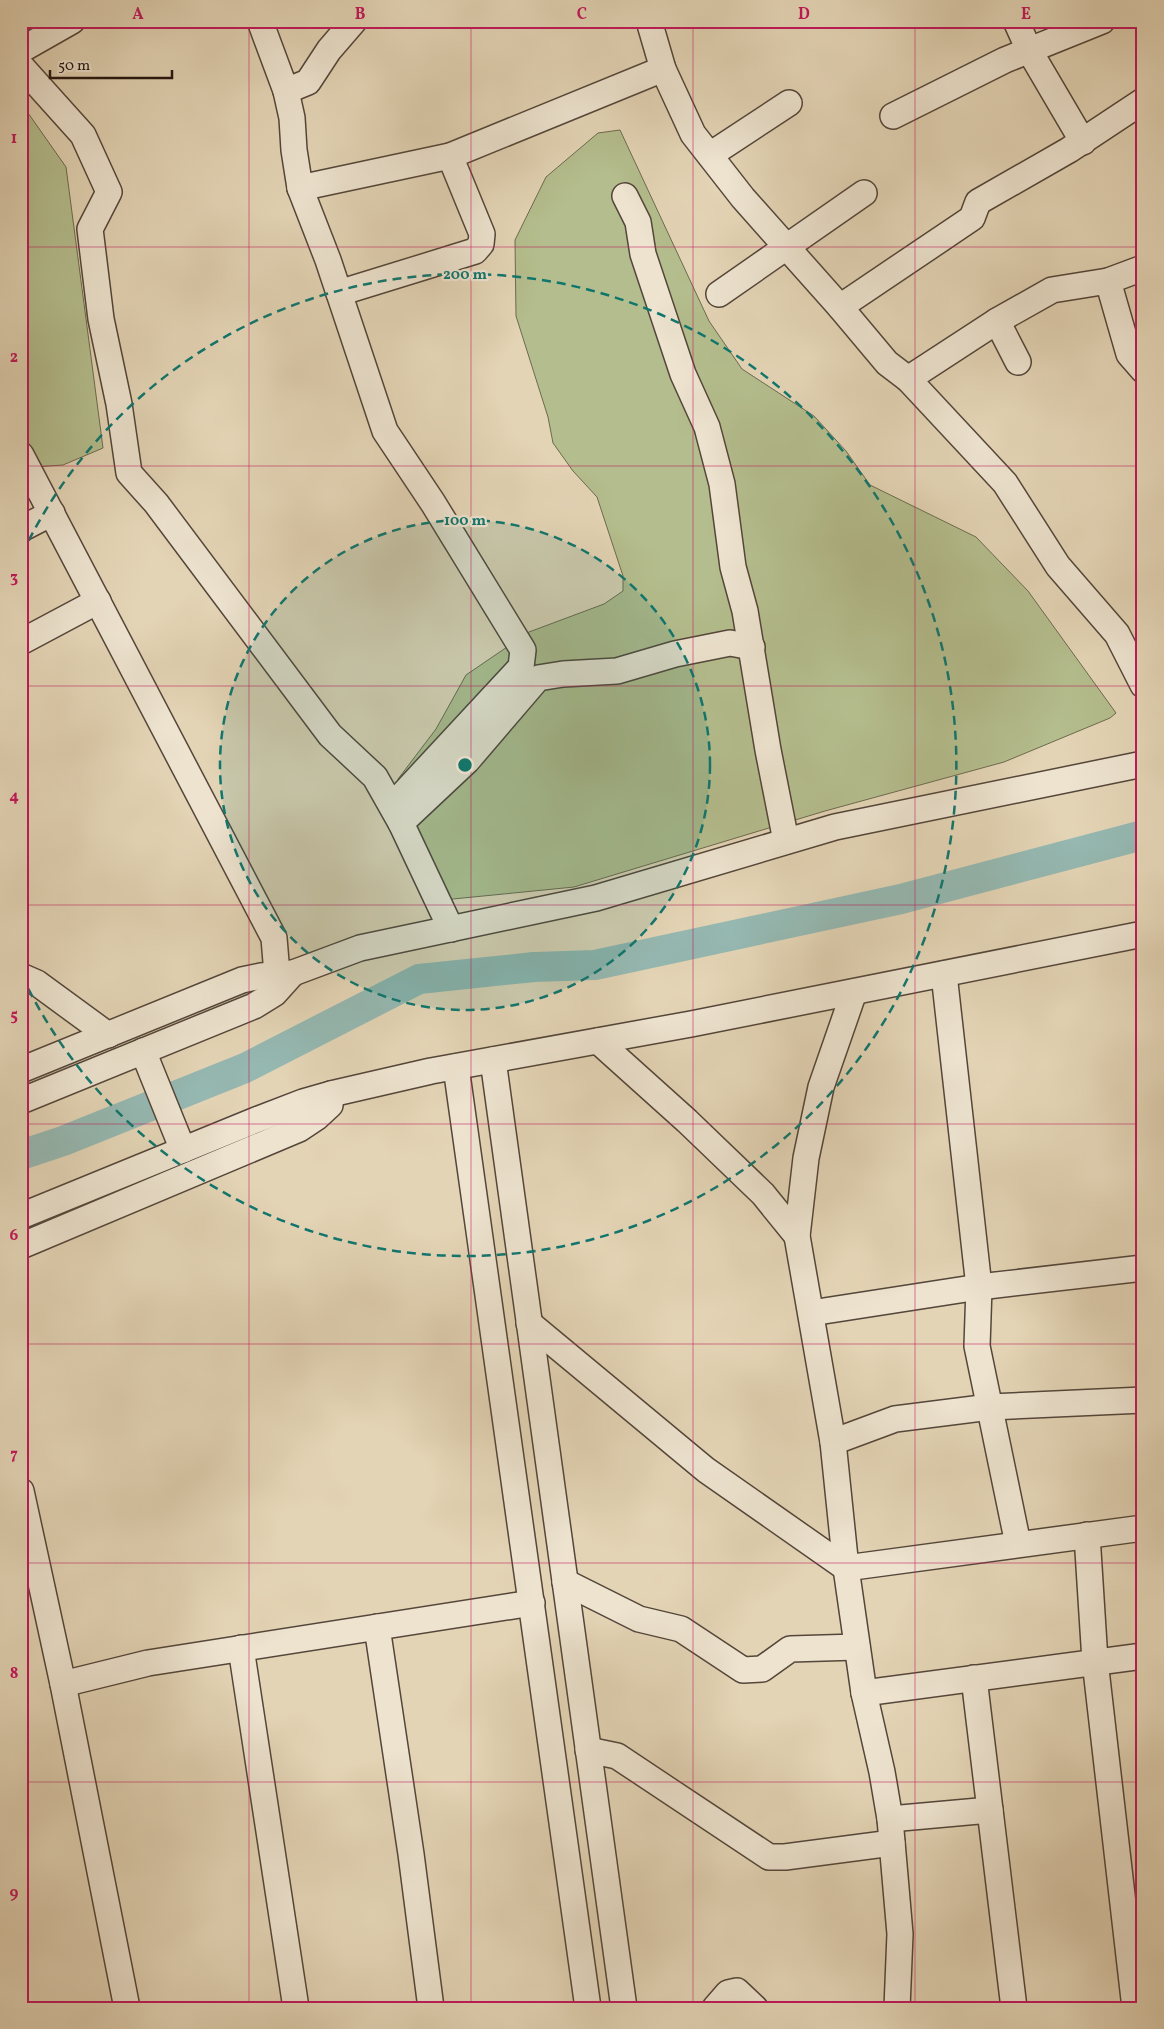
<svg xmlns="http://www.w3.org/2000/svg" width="1164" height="2029" font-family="Vollkorn,serif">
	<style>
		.green { fill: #b4bd8d; stroke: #6c6a4f }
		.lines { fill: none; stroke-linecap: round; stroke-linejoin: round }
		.river { stroke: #95b8b1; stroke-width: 30 }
		.minor-casing { stroke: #54463a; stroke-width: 28 }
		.minor { stroke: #ede3cf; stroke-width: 25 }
		.grid { fill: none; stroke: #c2185b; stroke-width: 1; stroke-opacity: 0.55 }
		.ring { fill: none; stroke: #0f766e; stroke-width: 2.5; stroke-dasharray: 9 6 }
		.centre { fill: #0f766e; stroke: #ede3cf; stroke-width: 2.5 }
		.ring-label { font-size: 15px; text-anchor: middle; font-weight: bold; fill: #0f766e; stroke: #ede3cf; stroke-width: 4.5; stroke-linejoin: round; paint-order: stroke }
		.neatline { fill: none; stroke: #c2185b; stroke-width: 2 }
		.grid-label { font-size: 16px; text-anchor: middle; font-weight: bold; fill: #c2185b }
	</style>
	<rect width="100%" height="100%" fill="#e3d4b5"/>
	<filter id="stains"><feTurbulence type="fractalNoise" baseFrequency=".004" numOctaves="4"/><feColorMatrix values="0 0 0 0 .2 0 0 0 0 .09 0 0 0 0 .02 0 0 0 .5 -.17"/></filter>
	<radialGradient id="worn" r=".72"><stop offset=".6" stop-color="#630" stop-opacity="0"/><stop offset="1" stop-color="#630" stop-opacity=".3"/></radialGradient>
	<g class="green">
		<polygon points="21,103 66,167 103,448 63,465 21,468"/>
		<polygon points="620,130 709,321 742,369 814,416 846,451 870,485 976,537 1028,591 1116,713 1110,718 1004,762 825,811 574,887 443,900 413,826 398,779 436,729 466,675 529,632 604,604 623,591 623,576 597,497 573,471 553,443 548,417 516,316 515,240 546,177 598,133"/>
	</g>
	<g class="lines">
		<polyline class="river" points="21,1155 63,1141 245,1068 419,979 534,967 595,965 901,899 1143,835"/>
		<defs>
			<g id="minor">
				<polyline points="260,21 286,91 292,118 294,150 300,188 328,260 385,431 433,503 523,650 521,667 392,806"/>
				<polyline points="649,21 663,69 693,134 743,198 840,307 887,363 908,379 1005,483 1058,566 1117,634 1143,685"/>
				<polyline points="1016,21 1029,50 1083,142"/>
				<polyline points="21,50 72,21"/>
				<polyline points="21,66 83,135 109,192 90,229 101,319 119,404 129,473 156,503 330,735 375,777 401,823 451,929"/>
				<polyline points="286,91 308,82 329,50 354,21"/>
				<polyline points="893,116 1005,60 1102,21"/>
				<polyline points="710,155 789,103"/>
				<polyline points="300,188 450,156 663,69"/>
				<polyline points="625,196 638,222 643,254 683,374 707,427 722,484 733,567 745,611 768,750 786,841"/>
				<polyline points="1108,281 1129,354 1143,370"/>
				<polyline points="339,293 475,251 481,244 482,234 450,156"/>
				<polyline points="719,294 864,193"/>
				<polyline points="840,307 972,218 978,202 1069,150 1143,101"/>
				<polyline points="1018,362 997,321 1052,290 1108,281 1143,268"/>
				<polyline points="908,379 997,321"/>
				<polyline points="21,455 274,938 277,974"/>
				<polyline points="21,529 52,513"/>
				<polyline points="21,642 98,601"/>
				<polyline points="401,823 467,761 538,678 563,674 617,671 675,654 730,643 752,647"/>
				<polyline points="944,974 979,1287 977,1346 1018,1544"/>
				<polyline points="21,976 37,983 108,1035"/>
				<polyline points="854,992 821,1087 806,1158 797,1236 833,1442 846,1568 864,1693 882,1772 890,1819 900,1934 897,2008"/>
				<polyline points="598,1041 687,1121 763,1194 797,1236"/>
				<polyline points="143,1051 183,1150"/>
				<polyline points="493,1060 624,2008"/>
				<polyline points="456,1067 588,2008"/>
				<polyline points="21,1070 242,980 261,976 293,973 360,948 596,898 835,827 1143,764"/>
				<polyline points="21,1101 254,1006 275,993 293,973"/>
				<polyline points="21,1216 256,1120 303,1102 331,1094 431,1071 691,1024 1143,934"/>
				<polyline points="21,1246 299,1129 317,1117 330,1105 331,1094"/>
				<polyline points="811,1313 979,1287 1143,1268"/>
				<polyline points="529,1323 706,1470 846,1568 1143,1528"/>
				<polyline points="833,1442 895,1419 990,1407 1143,1400"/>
				<polyline points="21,1491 63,1684 127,2008"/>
				<polyline points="1087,1535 1095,1661 1135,2008"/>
				<polyline points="565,1582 639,1619 681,1629 743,1670 762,1669 790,1649 857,1647"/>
				<polyline points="377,1627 411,1854 431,2008"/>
				<polyline points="241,1648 296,2008"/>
				<polyline points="974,1678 1014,2008"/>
				<polyline points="63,1684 148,1663 532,1603"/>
				<polyline points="864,1693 1143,1656"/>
				<polyline points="588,1750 617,1756 769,1857 785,1857 892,1843"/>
				<polyline points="890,1819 990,1810"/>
				<polyline points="715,2008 728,1993 737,1991 755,2008"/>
			</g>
		</defs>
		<use href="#minor" class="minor-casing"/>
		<use href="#minor" class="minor"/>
	</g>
	<path class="grid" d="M249 21V2008M471 21V2008M693 21V2008M915 21V2008M21 247H1143M21 466H1143M21 686H1143M21 905H1143M21 1124H1143M21 1344H1143M21 1563H1143M21 1782H1143"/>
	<circle cx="465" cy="765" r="245" fill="#0f766e" fill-opacity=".12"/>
	<g class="ring">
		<circle cx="465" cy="765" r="245"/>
		<path d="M22 554A491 491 0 1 1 22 976"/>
	</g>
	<circle cx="465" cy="765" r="8" class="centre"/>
	<g class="ring-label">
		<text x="465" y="279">200 m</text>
		<text x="465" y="525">100 m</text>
	</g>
	<rect width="1164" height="2029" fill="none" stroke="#e3d4b5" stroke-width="55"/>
	<path d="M50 70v8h122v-8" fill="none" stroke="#241711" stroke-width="2.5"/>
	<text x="58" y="70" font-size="15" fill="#241711" stroke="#ede3cf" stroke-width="4" paint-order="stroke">50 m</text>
	<rect x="28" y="28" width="1108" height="1974" class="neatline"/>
	<g class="grid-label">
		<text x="138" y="19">A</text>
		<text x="360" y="19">B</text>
		<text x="582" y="19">C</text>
		<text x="804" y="19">D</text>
		<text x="1026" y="19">E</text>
		<text x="14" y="143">1</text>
		<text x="14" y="362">2</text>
		<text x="14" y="582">3</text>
		<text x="14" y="801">4</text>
		<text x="14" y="1020">5</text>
		<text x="14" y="1240">6</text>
		<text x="14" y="1459">7</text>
		<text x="14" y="1678">8</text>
		<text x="14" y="1898">9</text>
	</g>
	<rect width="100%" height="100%" filter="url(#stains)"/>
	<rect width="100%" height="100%" fill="url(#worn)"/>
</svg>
